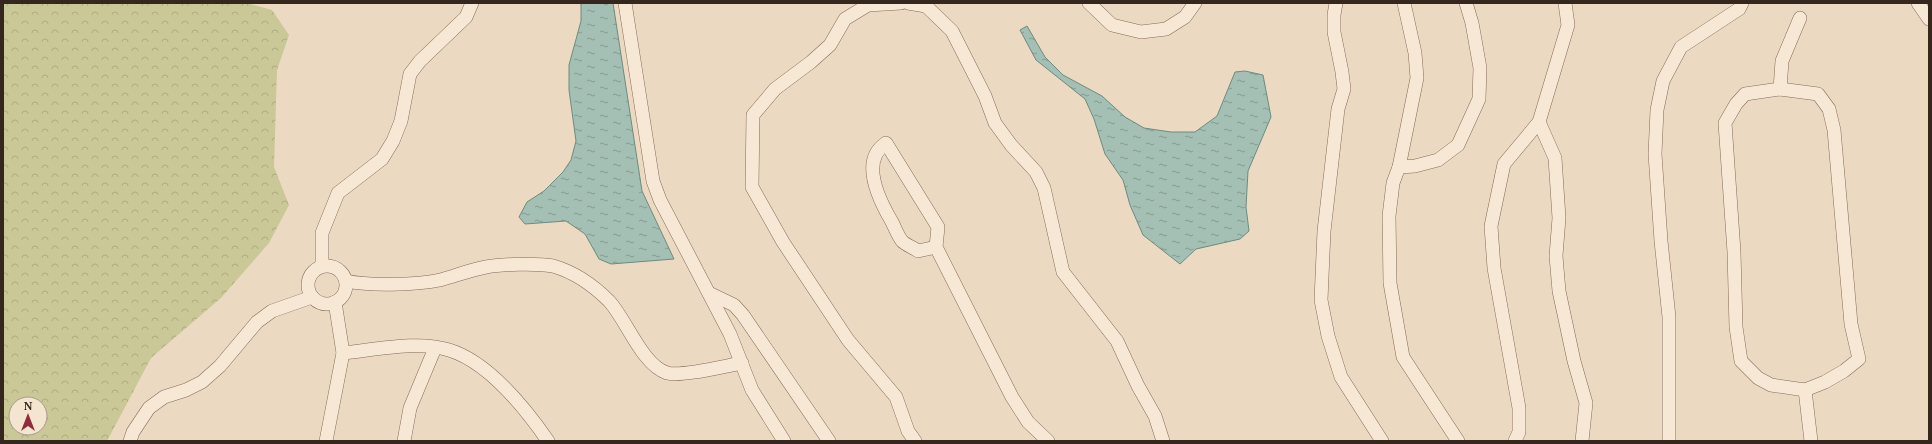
<svg xmlns="http://www.w3.org/2000/svg" width="1932" height="444" font-family="'Noto Serif',serif">
	<style>
		.forest { fill: url(#forest-crowns); fill-rule: evenodd }
		.water { fill: url(#water-ripples); stroke: #6c8c7f }
		.lines { fill: none; stroke-linecap: round; stroke-linejoin: round }
		.minor-casing { stroke: #856a5a; stroke-width: 14 }
		.minor { stroke: #f7e8d5; stroke-width: 13 }
	</style>
	<defs>
		<pattern id="forest-crowns" width="20" height="18" patternUnits="userSpaceOnUse"><rect width="20" height="18" fill="#cac897"/><path d="M2 6a3 3 0 1 1 6 0M12 15a3 3 0 1 1 6 0" fill="none" stroke="#aeac82"/></pattern>
		<pattern id="water-ripples" width="26" height="14" patternUnits="userSpaceOnUse"><rect width="26" height="14" fill="#a4bfb3"/><path d="M2 4q2-2 4 0t4 0M15 11q2-2 4 0t4 0" fill="none" stroke="#869b91"/></pattern>
	</defs>
	<rect width="100%" height="100%" fill="#ecd9c2"/>
	<path class="forest" d="M3 3H247L272 10 289 35 277 70 274 167 289 205 269 243 221 298 151 358 107 441H3ZM16 404H40V428H16Z"/>
	<g class="water">
		<polygon points="581,3 613,3 642,191 674,259 611,264 599,259 585,234 566,221 525,224 519,217 527,202 544,191 563,172 571,160 576,141 569,90 569,65 581,21"/>
		<polygon points="1027,26 1045,57 1063,75 1102,96 1125,117 1144,128 1171,132 1195,132 1217,116 1235,72 1245,71 1263,75 1271,117 1248,171 1246,207 1249,231 1240,239 1196,249 1180,264 1143,235 1130,205 1123,180 1105,154 1094,119 1085,99 1036,60 1020,30"/>
	</g>
	<g class="lines">
		<defs>
			<g id="minor">
				<polyline points="625,3 653,181 660,200 730,334 752,390 784,441"/>
				<polyline points="901,3 868,5 845,19 830,45 811,62 775,89 753,115 752,187 783,242 848,340 896,397 908,431 915,441"/>
				<polyline points="908,3 926,6 952,31 985,96 995,123 1011,145 1036,172 1044,188 1063,272 1117,341 1138,386 1155,416 1163,441"/>
				<polyline points="1089,3 1112,25 1141,32 1166,29 1185,17 1195,3"/>
				<polyline points="1336,3 1334,15 1334,32 1342,72 1344,89 1338,109 1324,231 1321,300 1328,336 1341,377 1382,441"/>
				<polyline points="1565,3 1568,25 1539,122 1555,158 1559,218 1556,256 1559,291 1574,361 1586,403 1582,441"/>
				<polyline points="1918,3 1929,19"/>
				<polygon points="1780,89 1818,94 1829,109 1834,130 1851,324 1859,359 1844,371 1825,382 1805,390 1771,385 1758,378 1741,361 1736,327 1734,252 1725,123 1736,104 1745,94"/>
				<polyline points="1780,89 1782,61 1800,18"/>
				<polyline points="1399,167 1417,78 1415,53 1404,3"/>
				<path d="M936 247 918 251C914 248 906 245 902 241 898 236 895 228 892 222 879 200 859 161 886 143L938 227 936 247 1012 397 1028 422 1048 441"/>
				<circle cx="327" cy="285" r="19"/>
				<polyline points="322,266 322,233 338,193 382,159 393,141 401,121 410,74 420,61 466,17 472,3"/>
				<path d="M346 281C369 286 416 285 440 280 455 276 470 270 486 267 502 264 537 263 553 266 574 272 593 285 609 301 626 319 642 365 667 373 681 377 725 366 742 363"/>
				<polyline points="709,293 734,305 743,315 829,441"/>
				<path d="M343 353C374 350 419 340 449 350 489 362 525 408 548 441"/>
				<polyline points="1805,390 1811,441"/>
				<polyline points="130,441 133,432 149,408 164,397 186,390 202,382 220,366 257,322 272,311 312,297"/>
				<polyline points="326,441 343,353 335,302"/>
				<polyline points="404,441 410,408 435,348"/>
				<polyline points="1458,441 1403,357 1390,283 1389,216 1393,183 1399,167 1415,166 1438,160 1458,145 1479,99 1480,68 1472,23 1466,3"/>
				<polyline points="1515,441 1519,432 1519,408 1494,268 1491,226 1504,164 1539,122"/>
				<polyline points="1669,441 1669,317 1661,241 1655,154 1657,110 1663,81 1681,47 1739,9 1742,3"/>
			</g>
		</defs>
		<use href="#minor" class="minor-casing"/>
		<use href="#minor" class="minor"/>
	</g>
	<rect width="1932" height="444" fill="none" stroke="#35261e" stroke-width="8"/>
	<g transform="translate(28 416)"><circle r="19" fill="#f4e5d1" stroke="#a89989"/>
	<path d="M0-3L7 15L0 10L-7 15Z" fill="#922c3c"/>
	<text y="-6" font-size="11" font-weight="bold" text-anchor="middle" fill="#35261e">N</text>
	</g>
</svg>
